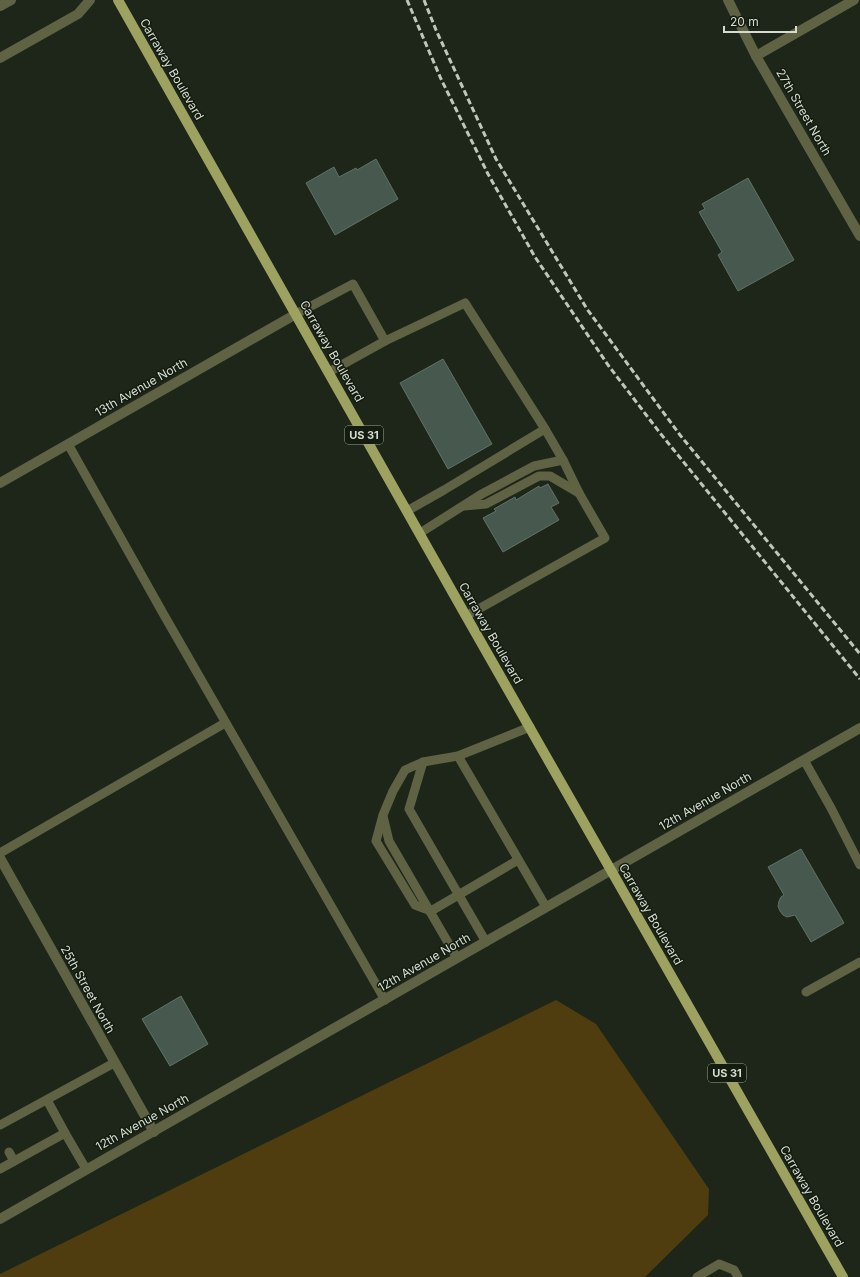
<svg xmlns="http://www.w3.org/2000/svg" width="860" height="1277" font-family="Inter,sans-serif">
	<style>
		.green { fill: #4f3d0f }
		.building { fill: #47584e; stroke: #607167 }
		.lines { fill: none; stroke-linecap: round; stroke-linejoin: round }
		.service { stroke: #606244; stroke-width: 9 }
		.minor { stroke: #606244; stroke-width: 10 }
		.tertiary { stroke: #606244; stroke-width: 10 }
		.primary { stroke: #9ea261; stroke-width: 10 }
		.rail { stroke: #c0c6bc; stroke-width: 3; stroke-dasharray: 6 3; stroke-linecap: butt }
		.labels { text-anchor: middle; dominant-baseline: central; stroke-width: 3; stroke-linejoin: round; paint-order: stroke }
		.shield { fill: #141c10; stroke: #9ba298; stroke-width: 1 }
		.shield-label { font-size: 11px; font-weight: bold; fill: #d5dbd2 }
		.street-label { font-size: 12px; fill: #d5dbd2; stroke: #141c10 }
	</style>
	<rect width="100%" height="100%" fill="#1d2619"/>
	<polygon class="green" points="556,1000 596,1024 709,1189 708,1215 645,1277 0,1277 0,1274"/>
	<g class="building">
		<polygon points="376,159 398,199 335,235 306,183 334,167 339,177 356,168 357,170"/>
		<polygon points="748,178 794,260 738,291 718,255 722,252 699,212 705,209 702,204"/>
		<polygon points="443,359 492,444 448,469 400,383"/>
		<polygon points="548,484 559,503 551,507 559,520 503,552 483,518 496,511 494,509 515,497 516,500 539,486 540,488"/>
		<polygon points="801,849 844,923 811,942 795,915 787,917 783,915 780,911 778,906 779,901 781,897 784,895 768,867"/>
		<polygon points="181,996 208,1044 170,1066 142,1019"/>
	</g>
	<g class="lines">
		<g class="service">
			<polyline points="296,314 353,284 385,341"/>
			<polyline points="329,372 385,341 465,303 545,429 444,490 407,511"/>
			<polyline points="68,444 164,615 385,1000"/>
			<polyline points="464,506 486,504 539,476 550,476 579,493"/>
			<polyline points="420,533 480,495 534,466 563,460"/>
			<polyline points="466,616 605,538 579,493 563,460 545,429"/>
			<polyline points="458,756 546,907"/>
			<polyline points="804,760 831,808 860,865"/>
			<polyline points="423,762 409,809 486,942"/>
			<polyline points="383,816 389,841 457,958"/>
			<polyline points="0,853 225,723"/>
			<polyline points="431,911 415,905 376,841 383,815 393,791 405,770 423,762 458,756 530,727"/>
			<polyline points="431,911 518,860"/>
			<polyline points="806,992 860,962"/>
			<polyline points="0,1125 114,1063"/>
			<polyline points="65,1133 86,1169"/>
			<polyline points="9,1152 14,1161"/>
			<polyline points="0,1169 65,1133 47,1100"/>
			<polyline points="697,1277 719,1264 734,1270 738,1277"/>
		</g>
		<g class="minor">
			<polyline points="728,0 756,56 860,236"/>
			<polyline points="756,56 854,0"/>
			<polyline points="0,483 296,314"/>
		</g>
		<g class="tertiary">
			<polyline points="0,6 11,0"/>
			<polyline points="0,58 78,14 90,0"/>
			<polyline points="0,858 154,1132"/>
			<polyline points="0,1219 860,728"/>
		</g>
		<polyline class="primary" points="118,0 466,616 843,1277"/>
		<g class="rail">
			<polyline points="407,0 441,79 488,174 535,257 608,365 660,433 860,679"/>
			<polyline points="424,0 436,30 496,159 587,309 680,435 860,654"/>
		</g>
	</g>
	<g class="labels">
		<g class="shield">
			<rect x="345" y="426" width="38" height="18" rx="3"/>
			<rect x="708" y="1064" width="38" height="18" rx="3"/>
		</g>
		<g class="shield-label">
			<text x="364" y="435">US 31</text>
			<text x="727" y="1073">US 31</text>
		</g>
		<g class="street-label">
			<text transform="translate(172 69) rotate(60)">Carraway Boulevard</text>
			<text transform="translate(804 112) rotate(60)">27th Street North</text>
			<text transform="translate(332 351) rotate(60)">Carraway Boulevard</text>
			<text transform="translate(141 387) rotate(-30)">13th Avenue North</text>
			<text transform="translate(491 633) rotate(60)">Carraway Boulevard</text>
			<text transform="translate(705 801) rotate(-30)">12th Avenue North</text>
			<text transform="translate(651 914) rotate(60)">Carraway Boulevard</text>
			<text transform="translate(424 962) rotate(-30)">12th Avenue North</text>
			<text transform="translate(88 989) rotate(61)">25th Street North</text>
			<text transform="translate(142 1122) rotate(-29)">12th Avenue North</text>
			<text transform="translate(812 1196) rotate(60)">Carraway Boulevard</text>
		</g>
	</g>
	<path d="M724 26v6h72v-6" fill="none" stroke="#d5dbd2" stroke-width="2"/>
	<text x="730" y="26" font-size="12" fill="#d5dbd2" stroke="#141c10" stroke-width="3" paint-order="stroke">20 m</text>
</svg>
